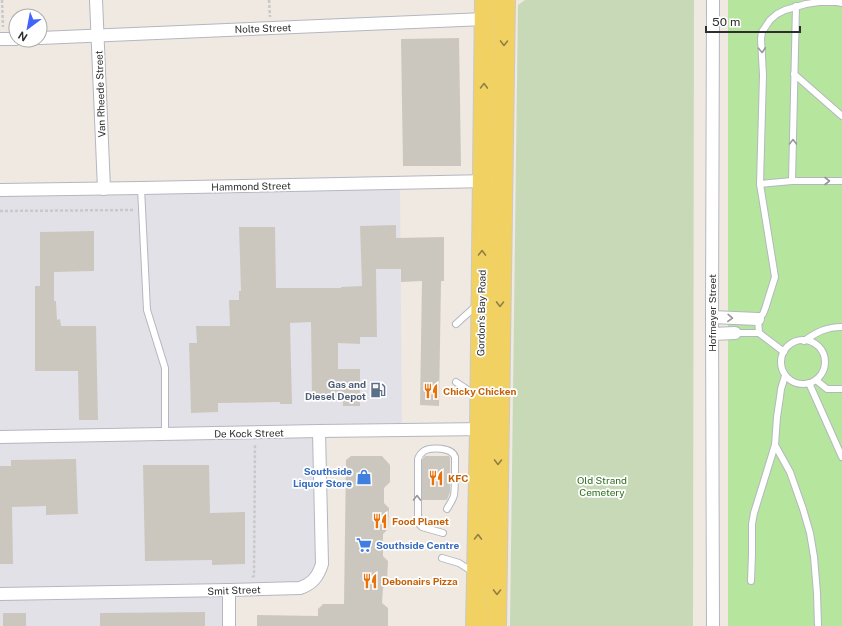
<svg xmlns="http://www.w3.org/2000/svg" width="842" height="626" font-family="'Public Sans',sans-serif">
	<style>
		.industrial { fill: #e3e1e8 }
		.green { fill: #b6e59e }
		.cemetery { fill: #c8d9b8 }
		.building { fill: #cbc7bf }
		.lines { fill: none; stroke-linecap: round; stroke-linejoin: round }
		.lane-casing { stroke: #b4b7c1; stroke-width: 8 }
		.street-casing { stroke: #b4b7c1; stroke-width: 14 }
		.primary-casing { stroke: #c9c9c9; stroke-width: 22 }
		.path { stroke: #c9c9c9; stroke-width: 2.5; stroke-dasharray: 3 2; stroke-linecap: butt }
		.lane { stroke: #fff; stroke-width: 6 }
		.street { stroke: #fff; stroke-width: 12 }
		.primary { stroke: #f2d163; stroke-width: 20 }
		.oneway { stroke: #908048 }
		.oneway2 { stroke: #969696 }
		.labels { text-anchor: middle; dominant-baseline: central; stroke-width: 3.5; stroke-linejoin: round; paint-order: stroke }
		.street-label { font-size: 10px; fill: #2e2e2e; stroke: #fff }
		.service-label { font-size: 10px; font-weight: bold; fill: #4e5e75; stroke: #fff; text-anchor: end }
		.food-label { font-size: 10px; font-weight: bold; fill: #c56008; stroke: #fff; text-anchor: start }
		.shop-label { font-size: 10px; font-weight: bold; fill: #366cbe; stroke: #fff; text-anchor: end }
		.park-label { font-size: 10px; fill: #2c6e1b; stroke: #fff }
	</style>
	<rect width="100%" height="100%" fill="#efe9e1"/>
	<polygon class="industrial" points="400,184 402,431 316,432 319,564 303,584 226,590 226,626 0,626 0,194"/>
	<rect class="green" x="728" y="0" width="114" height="626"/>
	<polygon class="cemetery" points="525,0 694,0 693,626 510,626 518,5"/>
	<g class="building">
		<polygon points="459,38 461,166 403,166 401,39"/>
		<polygon points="396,225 396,238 444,237 444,281 441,281 439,406 420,405 422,281 401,282 401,269 376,269 377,337 360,337 360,344 338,343 338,369 360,369 360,406 343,406 343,401 320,401 320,399 312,399 311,322 290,323 292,404 280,404 280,402 218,403 218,412 191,413 189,343 197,343 196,326 230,326 229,300 239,300 239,291 241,291 239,227 275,227 276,288 341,288 341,287 362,286 360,226"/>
		<polygon points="94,231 94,271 54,272 54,301 56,301 57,320 60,319 61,326 96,326 98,420 79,420 78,371 35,371 35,286 40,286 40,232"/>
		<polygon points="351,456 382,456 390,465 390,482 384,488 384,503 389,508 388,529 383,534 383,556 388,561 387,583 383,588 382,603 388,608 388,626 257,626 257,615 318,616 318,609 323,604 344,604 346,460"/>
		<polygon points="425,456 449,456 450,458 450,492 447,500 422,500 422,460"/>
		<polygon points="76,459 78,514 46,515 46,506 12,507 13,564 0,564 0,466 11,466 11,460"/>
		<polygon points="143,465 209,465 210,513 245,512 245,564 212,565 212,560 145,561"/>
		<polygon points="205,612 205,626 100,626 100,613"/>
		<rect x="3" y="613" width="23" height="13"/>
	</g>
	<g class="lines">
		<defs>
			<g id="lane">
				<polyline points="794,74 842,116"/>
				<polyline points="792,181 796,6"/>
				<polyline points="760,184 792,181 842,181"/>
				<polyline points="141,188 147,310 165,368 165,434"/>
				<polyline points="456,324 477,305"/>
				<polyline points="735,333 759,333"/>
				<circle cx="803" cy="362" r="22"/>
				<path d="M804 341C817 332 826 327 842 327"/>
				<polyline points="784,352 759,333 758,319 763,314 765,309 775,277 760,184 763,75 761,39 762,32 770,20 777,14 785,10 806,4 819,2 837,2 842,3"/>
				<polyline points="785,376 781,389 780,397 777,417 775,445 790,472 803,509 810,533 814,557 817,593 818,626"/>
				<polyline points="816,380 827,389 842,389"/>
				<polyline points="456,382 477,396"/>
				<polyline points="809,383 842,457"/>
				<path d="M443 533 422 527 418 523V459C419 456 421 453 424 451 430 447 452 447 455 457 455 460 455 492 454 495 453 500 449 505 447 509"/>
				<polyline points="442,558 459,563 473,572"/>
				<polyline points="751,581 752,554 752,524 754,513 775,445"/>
			</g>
			<g id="street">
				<polyline points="96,0 104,189"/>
				<polyline points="713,0 712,317 713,626"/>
				<polyline points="40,38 485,19"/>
				<polyline points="0,39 16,39"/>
				<polyline points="0,190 141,188 489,181"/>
				<polyline points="712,317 758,319"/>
				<polyline points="712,334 735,333"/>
				<polyline points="0,437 319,431 487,429"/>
				<polyline points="229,590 229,626"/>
				<path d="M0 594 229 590 300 588C312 584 318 577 322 564L319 431"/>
			</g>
			<g id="primary">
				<polyline points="476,626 480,430 485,0"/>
				<polyline points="496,626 505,0"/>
			</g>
		</defs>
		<use href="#lane" class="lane-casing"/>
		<use href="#street" class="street-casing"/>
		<use href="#primary" class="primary-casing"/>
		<g class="path">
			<polyline points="2,0 3,27"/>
			<polyline points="269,0 270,17"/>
			<polyline points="0,211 135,210"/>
			<polyline points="252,577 254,576 255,444"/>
		</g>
		<use href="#lane" class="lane"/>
		<use href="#street" class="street"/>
		<use href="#primary" class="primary"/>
	</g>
	<defs><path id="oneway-chevron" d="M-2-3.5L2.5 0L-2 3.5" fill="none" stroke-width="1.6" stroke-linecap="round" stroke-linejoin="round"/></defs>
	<g class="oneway">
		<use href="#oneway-chevron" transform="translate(504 43) rotate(91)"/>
		<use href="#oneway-chevron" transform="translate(484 86) rotate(-89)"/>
		<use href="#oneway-chevron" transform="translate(482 253) rotate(-89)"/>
		<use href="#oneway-chevron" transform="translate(500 304) rotate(91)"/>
		<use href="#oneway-chevron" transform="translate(498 462) rotate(91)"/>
		<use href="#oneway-chevron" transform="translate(478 537) rotate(-89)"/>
		<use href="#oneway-chevron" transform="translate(497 592) rotate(91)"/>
	</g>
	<g class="oneway2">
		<use href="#oneway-chevron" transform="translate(762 50) rotate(87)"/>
		<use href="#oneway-chevron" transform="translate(793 142) rotate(-89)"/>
		<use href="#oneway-chevron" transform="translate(827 181)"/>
		<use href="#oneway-chevron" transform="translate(730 318) rotate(2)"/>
		<use href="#oneway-chevron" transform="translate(417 498) rotate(-89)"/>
	</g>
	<defs>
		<symbol id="fuel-bare" viewBox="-9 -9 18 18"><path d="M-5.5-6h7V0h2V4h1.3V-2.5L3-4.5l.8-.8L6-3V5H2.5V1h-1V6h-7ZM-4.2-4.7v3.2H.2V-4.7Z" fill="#5c6f8a" stroke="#fff" stroke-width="2.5" paint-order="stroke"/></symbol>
		<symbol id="restaurant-bare" viewBox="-9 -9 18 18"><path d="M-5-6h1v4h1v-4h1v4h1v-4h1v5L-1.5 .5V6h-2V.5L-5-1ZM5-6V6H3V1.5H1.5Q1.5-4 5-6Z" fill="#e8710a" stroke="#fff" stroke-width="2.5" paint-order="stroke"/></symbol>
		<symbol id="shop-bare" viewBox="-9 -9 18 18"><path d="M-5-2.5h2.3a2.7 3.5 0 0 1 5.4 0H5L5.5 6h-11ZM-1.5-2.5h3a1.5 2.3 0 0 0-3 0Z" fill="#3f7fe0" stroke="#fff" stroke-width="2.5" paint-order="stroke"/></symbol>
		<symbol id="supermarket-bare" viewBox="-9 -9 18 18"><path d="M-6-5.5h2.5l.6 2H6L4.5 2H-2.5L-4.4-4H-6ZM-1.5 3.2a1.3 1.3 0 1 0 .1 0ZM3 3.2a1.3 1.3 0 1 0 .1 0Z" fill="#3f7fe0" stroke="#fff" stroke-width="2.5" paint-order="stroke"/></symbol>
	</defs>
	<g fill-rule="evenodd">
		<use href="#fuel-bare" x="367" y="379" width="22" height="22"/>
		<use href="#restaurant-bare" x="420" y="380" width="22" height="22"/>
		<use href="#shop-bare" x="353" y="466" width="22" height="22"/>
		<use href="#restaurant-bare" x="425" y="467" width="22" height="22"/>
		<use href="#restaurant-bare" x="369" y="510" width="22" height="22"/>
		<use href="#supermarket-bare" x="353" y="534" width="22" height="22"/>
		<use href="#restaurant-bare" x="359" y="570" width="22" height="22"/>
	</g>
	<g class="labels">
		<g class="street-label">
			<text transform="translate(263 28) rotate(-2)">Nolte Street</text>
			<text transform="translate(100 94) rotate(-92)">Van Rheede Street</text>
			<text transform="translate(251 186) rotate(-1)">Hammond Street</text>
			<text transform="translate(481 313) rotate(-89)">Gordon's Bay Road</text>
			<text transform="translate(712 313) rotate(-90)">Hofmeyer Street</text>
			<text transform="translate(249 433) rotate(-1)">De Kock Street</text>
			<text transform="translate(234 590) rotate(-2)">Smit Street</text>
		</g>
		<g class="service-label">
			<text x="366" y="384">Gas and<tspan x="366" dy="12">Diesel Depot</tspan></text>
		</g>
		<g class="food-label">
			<text x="443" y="391">Chicky Chicken</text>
			<text x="448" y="478">KFC</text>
			<text x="392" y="521">Food Planet</text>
			<text x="382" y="581">Debonairs Pizza</text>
		</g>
		<g class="shop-label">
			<text x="352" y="471">Southside<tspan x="352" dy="12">Liquor Store</tspan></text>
			<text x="376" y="545" text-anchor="start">Southside Centre</text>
		</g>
		<g class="park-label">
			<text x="602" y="480">Old Strand<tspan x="602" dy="12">Cemetery</tspan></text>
		</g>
	</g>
	<g transform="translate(28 28) rotate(212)"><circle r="19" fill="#ffffff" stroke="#ababab"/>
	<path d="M0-3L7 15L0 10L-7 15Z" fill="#4264fb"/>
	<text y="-6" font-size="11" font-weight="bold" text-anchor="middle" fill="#2e2e2e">N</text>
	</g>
	<path d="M706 26v6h94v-6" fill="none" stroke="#2e2e2e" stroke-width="2"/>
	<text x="712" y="26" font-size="12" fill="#2e2e2e" stroke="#ffffff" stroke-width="3" paint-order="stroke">50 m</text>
</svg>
